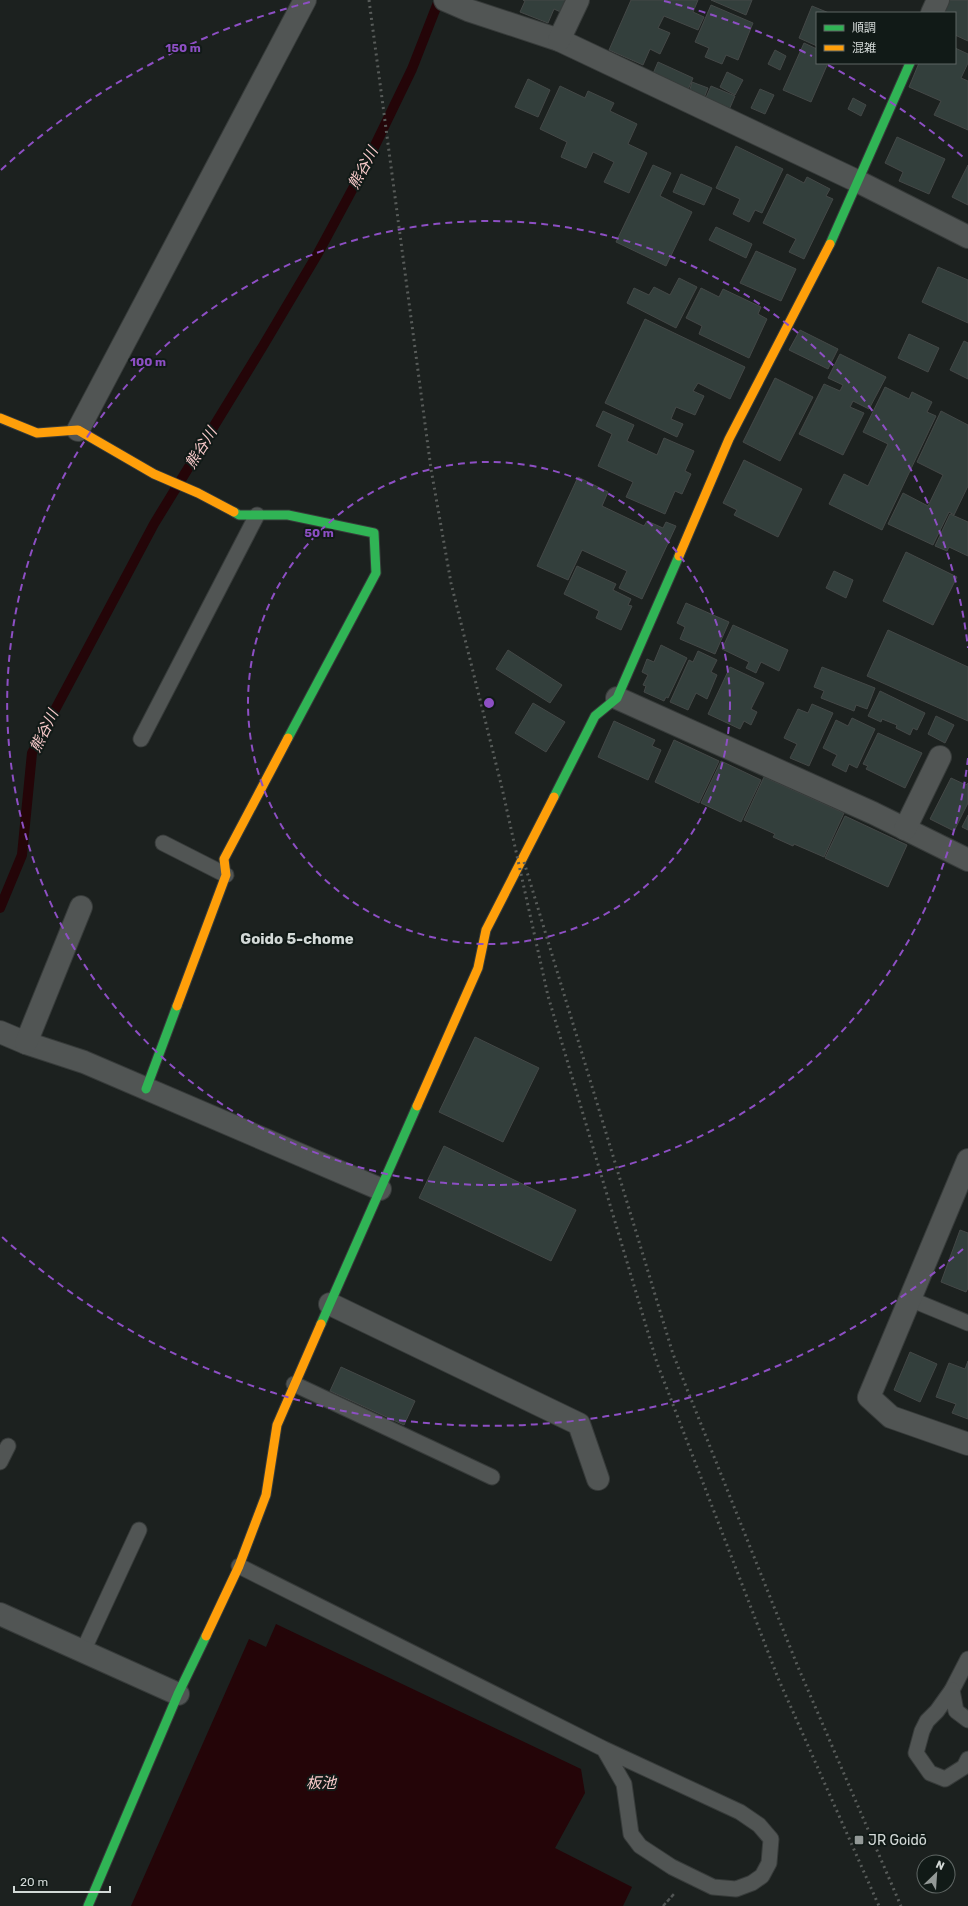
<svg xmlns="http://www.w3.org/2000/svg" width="968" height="1906" font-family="Rubik,'Noto Sans JP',sans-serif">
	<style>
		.water { fill: #240508 }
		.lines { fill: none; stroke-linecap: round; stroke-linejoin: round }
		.stream { stroke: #240508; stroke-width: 10 }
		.building { fill: #333f3c; stroke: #444847 }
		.lane-casing { stroke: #373b3a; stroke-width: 17 }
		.street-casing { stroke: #373b3a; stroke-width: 24 }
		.fast-casing { stroke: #373b3a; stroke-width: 11 }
		.slow-casing { stroke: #373b3a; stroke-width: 11 }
		.path { stroke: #515554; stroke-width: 2.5; stroke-dasharray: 4 2; stroke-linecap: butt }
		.lane { stroke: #515554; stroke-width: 15 }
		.street { stroke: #515554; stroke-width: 22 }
		.fast { stroke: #30b455; stroke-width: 9 }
		.slow { stroke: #ff9f0a; stroke-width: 9 }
		.rail { stroke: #585c5a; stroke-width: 3; stroke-dasharray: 2 4; stroke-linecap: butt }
		.ring { fill: none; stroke: #8d4fc4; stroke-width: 2; stroke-dasharray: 7 5 }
		.poi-dot { fill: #939997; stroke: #111a17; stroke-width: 1.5 }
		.labels { text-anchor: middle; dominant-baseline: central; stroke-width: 4; stroke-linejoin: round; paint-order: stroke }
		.poi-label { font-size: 14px; fill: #d3d9d7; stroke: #111a17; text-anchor: start }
		.water-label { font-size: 15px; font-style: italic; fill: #facbcb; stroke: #111a17 }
		.neighbourhood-label { font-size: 15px; font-weight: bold; fill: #d3d9d7; stroke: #111a17 }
		.centre { fill: #8d4fc4; stroke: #111a17; stroke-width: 2 }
		.ring-label { font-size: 12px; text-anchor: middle; font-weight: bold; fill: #8d4fc4; stroke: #111a17; stroke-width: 4; stroke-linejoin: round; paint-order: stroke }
	</style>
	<rect width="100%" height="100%" fill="#1c211f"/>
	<polygon class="water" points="276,1624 581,1769 585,1793 555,1848 632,1887 623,1906 131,1906 249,1639 266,1647"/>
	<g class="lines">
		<polyline class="stream" points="0,908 22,855 32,753 154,524 263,346 317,255 365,166 412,69 439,0"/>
	</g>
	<g class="building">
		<polygon points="523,0 571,0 565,14 554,9 548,23 520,12 525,1"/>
		<polygon points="631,0 698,0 693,12 704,17 698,30 664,16 658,28 670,33 660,54 650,49 643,65 609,50"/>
		<polygon points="711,0 752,0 746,15"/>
		<polygon points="948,0 968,0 968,41 955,35 955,13 941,13"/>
		<polygon points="711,5 753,23 738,60 726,55 722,64 705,57 709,48 695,42"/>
		<polygon points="812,6 829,13 817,13 817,46 799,38"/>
		<polygon points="804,43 817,49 817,63 828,63 811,102 783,90"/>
		<polygon points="955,48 968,54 968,63 961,78 968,81 968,130 934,115 941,101 909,87 919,63 955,63"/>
		<polygon points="775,50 786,56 780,70 768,64"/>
		<polygon points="658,62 693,78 687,92 652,76"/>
		<polygon points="727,72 743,80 735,95 720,87"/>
		<polygon points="528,79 550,90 538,117 515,107"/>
		<polygon points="692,82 708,88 704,98 689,93"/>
		<polygon points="560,86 585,98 588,91 614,103 610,111 637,124 628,144 647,153 629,193 604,182 614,162 593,152 586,168 561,157 567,142 540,129"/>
		<polygon points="711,86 735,96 729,110 705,100"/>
		<polygon points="760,89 774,95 765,114 751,108"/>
		<polygon points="853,98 866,105 861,116 848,109"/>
		<polygon points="897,137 945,159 929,194 899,181 903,172 885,163"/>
		<polygon points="736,146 783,169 762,213 755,210 749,222 733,214 740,199 716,188"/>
		<polygon points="653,165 671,173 660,196 692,212 666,266 616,242"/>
		<polygon points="968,165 968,205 952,197"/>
		<polygon points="681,174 712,188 704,205 673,192"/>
		<polygon points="787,174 804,183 807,177 830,189 826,196 833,199 804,259 789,252 796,239 763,223"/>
		<polygon points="716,227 752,244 746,258 709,240"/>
		<polygon points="756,251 796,269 781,301 740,283"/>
		<polygon points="938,267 968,280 968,323 922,302"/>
		<polygon points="679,278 697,287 676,328 627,303 634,288 649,295 654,287 670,295"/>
		<polygon points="701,288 719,297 723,289 761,307 758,314 767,319 749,358 699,334 702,326 686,318"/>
		<polygon points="645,319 745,367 730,399 698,383 693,391 704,396 695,415 676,407 671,419 683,424 677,437 605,403"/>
		<polygon points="800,330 838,349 828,369 789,350"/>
		<polygon points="909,334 939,348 928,372 898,358"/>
		<polygon points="964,341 968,343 968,379 950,370"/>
		<polygon points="840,354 886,377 869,409 853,401 850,407 864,413 843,455 799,434 824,384 840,391 843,385 828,378"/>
		<polygon points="775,378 813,397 780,461 743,442"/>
		<polygon points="885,387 909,399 912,392 932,402 927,412 936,416 882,530 829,504 844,474 868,486 888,444 863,432"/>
		<polygon points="603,411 634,425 627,441 657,455 664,438 694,451 685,471 691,474 682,494 675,491 665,514 626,497 633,482 598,466 612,434 596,426"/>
		<polygon points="941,411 968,425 968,486 954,515 949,512 933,545 888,524 903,493 928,506 943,475 917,462"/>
		<polygon points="744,460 802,489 778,537 734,515 737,510 723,503"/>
		<polygon points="578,477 608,492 602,506 644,526 647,521 663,528 666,522 676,526 642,599 619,588 627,571 582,550 568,580 537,566"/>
		<polygon points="950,514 968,522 968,556 949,547 947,551 935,546"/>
		<polygon points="906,552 957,577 933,625 883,601"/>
		<polygon points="577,566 616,584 613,590 631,599 628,605 632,606 621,630 596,618 599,611 564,594"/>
		<polygon points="834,571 853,580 846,598 826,588"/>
		<polygon points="686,603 729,622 715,654 680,639 685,627 677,623"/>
		<polygon points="733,625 788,650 779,671 761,662 756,673 746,668 749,662 722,649"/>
		<polygon points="888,630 968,667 968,721 867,676"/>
		<polygon points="661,645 687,658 668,698 666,697 664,701 644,692 646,686 643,685 648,675 642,672 647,659 654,662"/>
		<polygon points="508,650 562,685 550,703 496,669"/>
		<polygon points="698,651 717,660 711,672 717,675 707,699 696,693 688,710 670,702 689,660 693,662"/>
		<polygon points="730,667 764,683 751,709 757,712 751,725 744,721 740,729 708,714"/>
		<polygon points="822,667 875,688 867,709 856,705 854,711 821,698 824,691 814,687"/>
		<polygon points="880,691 925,713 917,730 913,728 910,735 896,728 897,725 882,719 881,722 868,716"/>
		<polygon points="533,703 565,722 546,752 515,733"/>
		<polygon points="812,704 833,713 809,766 790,758 797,744 784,738 798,709 808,713"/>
		<polygon points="936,716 954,725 945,743 928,734"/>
		<polygon points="852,718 875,729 857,768 849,764 846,772 832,765 837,755 823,748 836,720 848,726"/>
		<polygon points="614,721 655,740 652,746 661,750 648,780 598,757"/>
		<polygon points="878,733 922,753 905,788 866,769 868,766 863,764"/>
		<polygon points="674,740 719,761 699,803 655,782"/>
		<polygon points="721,761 761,780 741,822 701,803"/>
		<polygon points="764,777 844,813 824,857 794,844 793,846 773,837 775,834 744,820"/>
		<polygon points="951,778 966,785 968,783 968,803 954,831 930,819"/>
		<polygon points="968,815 968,830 962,827"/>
		<polygon points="845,816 907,845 888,887 825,858"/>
		<polygon points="475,1037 539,1068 503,1142 439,1112"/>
		<polygon points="444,1146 576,1210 551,1261 419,1198"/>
		<polygon points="960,1230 968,1233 968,1288 966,1292 941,1282"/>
		<polygon points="910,1352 937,1364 920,1402 894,1390"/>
		<polygon points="968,1361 968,1419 952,1413 956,1404 936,1397 949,1363 965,1369"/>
		<polygon points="341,1367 415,1401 404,1425 330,1391"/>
	</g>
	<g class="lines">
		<defs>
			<g id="lane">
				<polyline points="141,739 257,515"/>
				<polyline points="163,843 226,875"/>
				<polyline points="910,1299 968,1323"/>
				<polyline points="294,1384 492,1477"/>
				<polyline points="0,1462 8,1446"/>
				<polyline points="239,1566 604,1749 740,1812 759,1825 771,1839 769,1863 762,1876 752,1883 736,1889 713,1887 672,1867 640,1846 631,1834 624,1784 604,1749"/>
				<polyline points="83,1651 139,1530"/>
				<polyline points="952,1690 968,1659"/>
				<polyline points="968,1720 956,1711 952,1690 937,1711 927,1721 922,1731 916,1753 930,1773 945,1779 964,1767 968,1759"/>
			</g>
			<g id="street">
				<polyline points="445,0 468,10 559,40 857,181 968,237"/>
				<polyline points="932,13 938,0"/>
				<polyline points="559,40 578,0"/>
				<polyline points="78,430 305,0"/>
				<polyline points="617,698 873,813 968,860"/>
				<polyline points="905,829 940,757"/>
				<polyline points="0,1032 26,1043 84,1062 380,1189"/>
				<polyline points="26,1043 81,907"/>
				<polyline points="968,1160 869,1397 891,1417 968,1444"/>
				<polyline points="330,1304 579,1424 598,1479"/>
				<polyline points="0,1614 178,1694"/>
			</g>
			<g id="fast">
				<polyline points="830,244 910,63"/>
				<polyline points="234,512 239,515 288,515 374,533 376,573 288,738"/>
				<polyline points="554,797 595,716 617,698 679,556"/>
				<polyline points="146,1089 177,1006"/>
				<polyline points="321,1324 417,1106"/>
				<polyline points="88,1906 178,1694 206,1636"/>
			</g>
			<g id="slow">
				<polyline points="0,418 37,433 78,430 154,474 198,493 234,512"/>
				<polyline points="679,556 729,439 830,244"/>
				<polyline points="177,1006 226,875 224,859 288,738"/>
				<polyline points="417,1106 478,968 486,930 554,797"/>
				<polyline points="206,1636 239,1566 266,1495 277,1425 321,1324"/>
			</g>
		</defs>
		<use href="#lane" class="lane-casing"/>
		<use href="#street" class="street-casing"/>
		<use href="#fast" class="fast-casing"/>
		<use href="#slow" class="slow-casing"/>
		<polyline class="path" points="663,1906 674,1894"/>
		<use href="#lane" class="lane"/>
		<use href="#street" class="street"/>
		<use href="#fast" class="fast"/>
		<use href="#slow" class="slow"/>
		<g class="rail">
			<polyline points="369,0 431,469 451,583 502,788 548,996 657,1363 778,1678 879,1906"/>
			<polyline points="524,862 673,1354 798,1667 901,1906"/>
		</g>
	</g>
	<g class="ring">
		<circle cx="489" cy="703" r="241"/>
		<path d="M968 758A482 482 0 1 1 968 648"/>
		<path d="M963 1249A723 723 0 0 1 1 1236M1 170A723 723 0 0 1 314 1M664 1A723 723 0 0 1 812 56M828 65A723 723 0 0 1 963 157"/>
	</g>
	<rect class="poi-dot" x="854" y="1835" width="10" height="10" rx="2"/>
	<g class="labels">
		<g class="poi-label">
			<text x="868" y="1840">JR Goidō</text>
		</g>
		<g class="water-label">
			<text transform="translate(363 168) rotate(-62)">熊谷川</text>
			<text transform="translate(201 448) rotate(-58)">熊谷川</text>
			<text transform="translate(44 731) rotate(-64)">熊谷川</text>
			<text x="321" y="1783">板池</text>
		</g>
		<g class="neighbourhood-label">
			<text x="297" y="939">Goido 5-chome</text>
		</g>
	</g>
	<circle cx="489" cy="703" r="6" class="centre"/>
	<g class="ring-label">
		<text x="183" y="52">150 m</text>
		<text x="148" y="366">100 m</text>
		<text x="319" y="537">50 m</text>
	</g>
	<rect x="816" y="12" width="140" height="52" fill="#111a17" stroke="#5f6664"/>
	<rect x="824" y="25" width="20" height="6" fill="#30b455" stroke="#5f6664"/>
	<text x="852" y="32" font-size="12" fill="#d3d9d7">順調</text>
	<rect x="824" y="45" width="20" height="6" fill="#ff9f0a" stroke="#5f6664"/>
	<text x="852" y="52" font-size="12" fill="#d3d9d7">混雑</text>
	<g transform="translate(936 1874) rotate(25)"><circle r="19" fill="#111a17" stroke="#5f6664"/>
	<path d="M0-3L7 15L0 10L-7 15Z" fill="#939997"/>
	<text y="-6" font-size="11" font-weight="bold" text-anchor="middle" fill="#d3d9d7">N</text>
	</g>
	<path d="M14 1886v6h96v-6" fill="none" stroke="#d3d9d7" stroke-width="2"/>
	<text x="20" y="1886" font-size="12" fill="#d3d9d7" stroke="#111a17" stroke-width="3" paint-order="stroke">20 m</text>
</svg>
